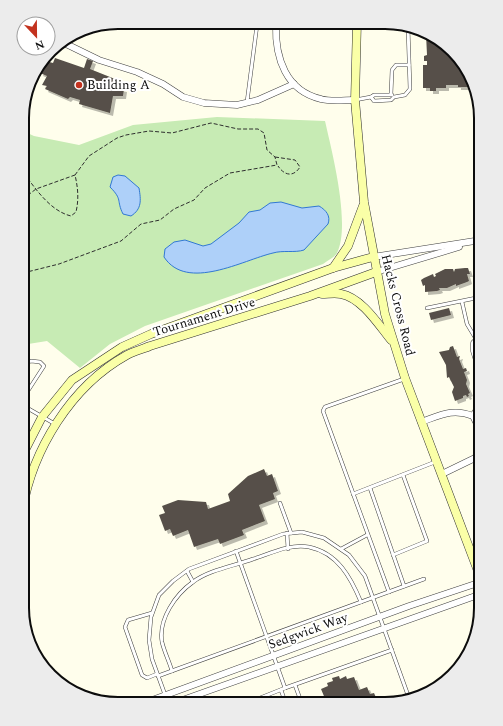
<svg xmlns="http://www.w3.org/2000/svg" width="503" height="726" font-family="Spectral,serif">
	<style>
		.green { fill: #c7ebb4 }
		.water { fill: #aed0f9; stroke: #3178d3 }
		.building { fill: #565048; filter: url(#shadow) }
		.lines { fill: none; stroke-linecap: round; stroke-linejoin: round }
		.lane-casing { stroke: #3f3f3f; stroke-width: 4 }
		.street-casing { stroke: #3f3f3f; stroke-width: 7 }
		.secondary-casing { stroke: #2e2e2e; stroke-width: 9 }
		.path { stroke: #2e2e2e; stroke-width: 1; stroke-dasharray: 4 2; stroke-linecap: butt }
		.lane { stroke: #fff; stroke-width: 3 }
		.street { stroke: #fff; stroke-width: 6 }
		.secondary { stroke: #faffa7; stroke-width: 8 }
		.poi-dot { fill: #c3321e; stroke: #fff; stroke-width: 1.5 }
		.labels { text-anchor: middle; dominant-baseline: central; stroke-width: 4; stroke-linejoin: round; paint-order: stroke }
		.poi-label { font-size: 13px; fill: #0c0c0c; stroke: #fff; text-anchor: start }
		.street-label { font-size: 13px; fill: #0c0c0c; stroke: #fff }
		.rim { fill: none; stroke: #0c0c0c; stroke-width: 2 }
	</style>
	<defs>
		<filter id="shadow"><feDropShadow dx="3" dy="3" stdDeviation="0" flood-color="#0004"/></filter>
	</defs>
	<rect width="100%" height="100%" fill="#fffeec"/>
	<path class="green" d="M217 117 325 121C332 152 351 225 337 253 335 257 327 261 323 264L145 326 110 344 80 368 47 341 22 345 23 131 34 136 79 145 133 125Z"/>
	<g class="water">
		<path d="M118 175 125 176 139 188C141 200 142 209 131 216L123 214C116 200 123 200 110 187L113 177Z"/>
		<path d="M281 202 302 208 319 206C326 210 331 216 328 224L304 250C295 253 283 250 273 253 243 260 187 292 164 257L165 249 174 242 185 240 203 246 211 244 239 223 249 212 260 210 270 203Z"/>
	</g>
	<g class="building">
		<polygon points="426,34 443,42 471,76 474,87 458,87 458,85 446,85 446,88 436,88 436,91 430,91 430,88 423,88 423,65 427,65 427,61 424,61 424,56 427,55"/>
		<polygon points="55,58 84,68 87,59 93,61 90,69 115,79 113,87 124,89 123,96 113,96 110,113 79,104 80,100 70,97 68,99 45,89 47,86 42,85 47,76 40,73 46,61 53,63"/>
		<polygon points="465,268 468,268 470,274 467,274 469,281 467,282 456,286 456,284 447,288 439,288 440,290 437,291 425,292 425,285 423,286 421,280 424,278 433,274 434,277 436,276 435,274 445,269 453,269 454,272 455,269"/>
		<polygon points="449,308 451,315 431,320 429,313"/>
		<polygon points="453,346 457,357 460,356 459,359 463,369 466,368 467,371 464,372 467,380 466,384 470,393 468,394 469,396 467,397 466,395 463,396 463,398 455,401 452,392 454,387 449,377 447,378 446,365 439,352 449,350 450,347"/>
		<polygon points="264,469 267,476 272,474 278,491 273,493 275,499 259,505 265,521 242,530 244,535 220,544 218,539 194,547 188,530 173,536 170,529 165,531 159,515 165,513 162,506 178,500 206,502 208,509 230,501 228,494 248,476"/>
		<polygon points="339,676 340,679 346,676 347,679 354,677 359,690 367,687 370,694 374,693 378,702 373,704 320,704 326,701 321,689 328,686 327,683 333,681 332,678"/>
	</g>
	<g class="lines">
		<defs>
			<g id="lane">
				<polyline points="391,94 392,70 396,65 409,65"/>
				<polyline points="371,97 374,101 391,100 394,97 405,95 410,89 408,27"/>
				<polyline points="355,100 371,97 374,95 392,95"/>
				<polyline points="247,102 257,25"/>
				<polyline points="481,231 477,176 481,157"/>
				<polyline points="462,302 467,324 476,339"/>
				<polyline points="427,308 481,297"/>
				<polyline points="22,400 44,366 40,362 31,361 22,365"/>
				<polyline points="22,405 55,424"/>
				<polyline points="370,488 404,586"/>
				<polyline points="353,494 435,462"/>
				<polyline points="280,503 291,533"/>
				<polyline points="287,533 288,549"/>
				<polyline points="341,549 367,535"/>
				<polyline points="236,551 285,688 245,704"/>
				<polyline points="393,555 427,541 403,475"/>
				<polyline points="187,571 193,582"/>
				<polyline points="389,592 323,411 325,407 404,379"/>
				<polyline points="152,613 128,620 125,627 142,675 147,678 157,674"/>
				<path d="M172 671C169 661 164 651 162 642 158 619 176 594 193 582 209 570 234 566 253 559 269 554 291 543 309 547 338 553 351 578 361 602"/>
				<polyline points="158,676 424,579"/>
				<polyline points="295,685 302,704"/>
				<polyline points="285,688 392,650"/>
				<polyline points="281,690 286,704"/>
				<polyline points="168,703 152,659 149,640 151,617 159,595 173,581 189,569 283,534 302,532 324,538 349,555 365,576 409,698"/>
			</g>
			<g id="street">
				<path d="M276 25C275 58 286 91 321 99 331 102 345 100 355 100"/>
				<polyline points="62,42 99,60 137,72 163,84 183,97 204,103 237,105 258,100 294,84"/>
				<polyline points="373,257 481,240"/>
				<polyline points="376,272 459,247"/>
				<polyline points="481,373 474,351 474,343 481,337"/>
				<polyline points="473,416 481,403"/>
				<path d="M421 422C441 415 453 408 473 416L481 432"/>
				<polyline points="442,474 475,458 481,449"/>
				<polyline points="22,478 30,480"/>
				<polyline points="144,703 409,606 481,582"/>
				<polyline points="174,703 481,594"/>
			</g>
			<g id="secondary">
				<polyline points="357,23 355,100 364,202 385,314 405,378 481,579"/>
				<polyline points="333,268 348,246 363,206"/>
				<path d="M322 294C328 294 335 293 341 294 362 298 378 324 391 340"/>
				<polyline points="22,456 42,417 72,380 122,347 151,334 333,268 373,257"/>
				<path d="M22 512C32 450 71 386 127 355 134 351 143 349 150 346L310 296 376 272"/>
			</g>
		</defs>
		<use href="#lane" class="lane-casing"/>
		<use href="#street" class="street-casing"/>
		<use href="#secondary" class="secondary-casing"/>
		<g class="path">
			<path d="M275 157 295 160 300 167C293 178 284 175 278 166"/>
			<polyline points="23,199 36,189 75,175"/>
			<path d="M23 273 59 264 121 241 141 224 160 220 174 209 194 200 205 188 230 173 277 165 275 157 267 150 264 133 258 129H238L211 123 172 133 149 131 126 135 117 138 89 156 75 175C78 188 79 199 76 212L71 216C50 211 35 188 23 172"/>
		</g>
		<use href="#lane" class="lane"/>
		<use href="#street" class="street"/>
		<use href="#secondary" class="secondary"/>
	</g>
	<circle class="poi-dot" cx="79" cy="85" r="4"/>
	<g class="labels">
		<g class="poi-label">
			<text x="87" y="85">Building A</text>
		</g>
		<g class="street-label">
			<text transform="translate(398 305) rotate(76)">Hacks Cross Road</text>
			<text transform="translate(204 317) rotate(-17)">Tournament Drive</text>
			<text transform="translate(308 631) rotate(-20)">Sedgwick Way</text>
		</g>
	</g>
	<path d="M0 0H503V726H0ZM118 29H385A89 89 0 0 1 474 118V608A89 89 0 0 1 385 697H118A89 89 0 0 1 29 608V118A89 89 0 0 1 118 29Z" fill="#ececec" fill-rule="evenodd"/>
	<path class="rim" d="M118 29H385A89 89 0 0 1 474 118V608A89 89 0 0 1 385 697H118A89 89 0 0 1 29 608V118A89 89 0 0 1 118 29Z"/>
	<g transform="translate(36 36) rotate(158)"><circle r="19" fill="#ffffff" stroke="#9e9e9e"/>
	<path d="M0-3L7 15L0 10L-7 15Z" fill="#c3321e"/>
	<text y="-6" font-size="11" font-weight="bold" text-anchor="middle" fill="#0c0c0c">N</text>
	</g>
</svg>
